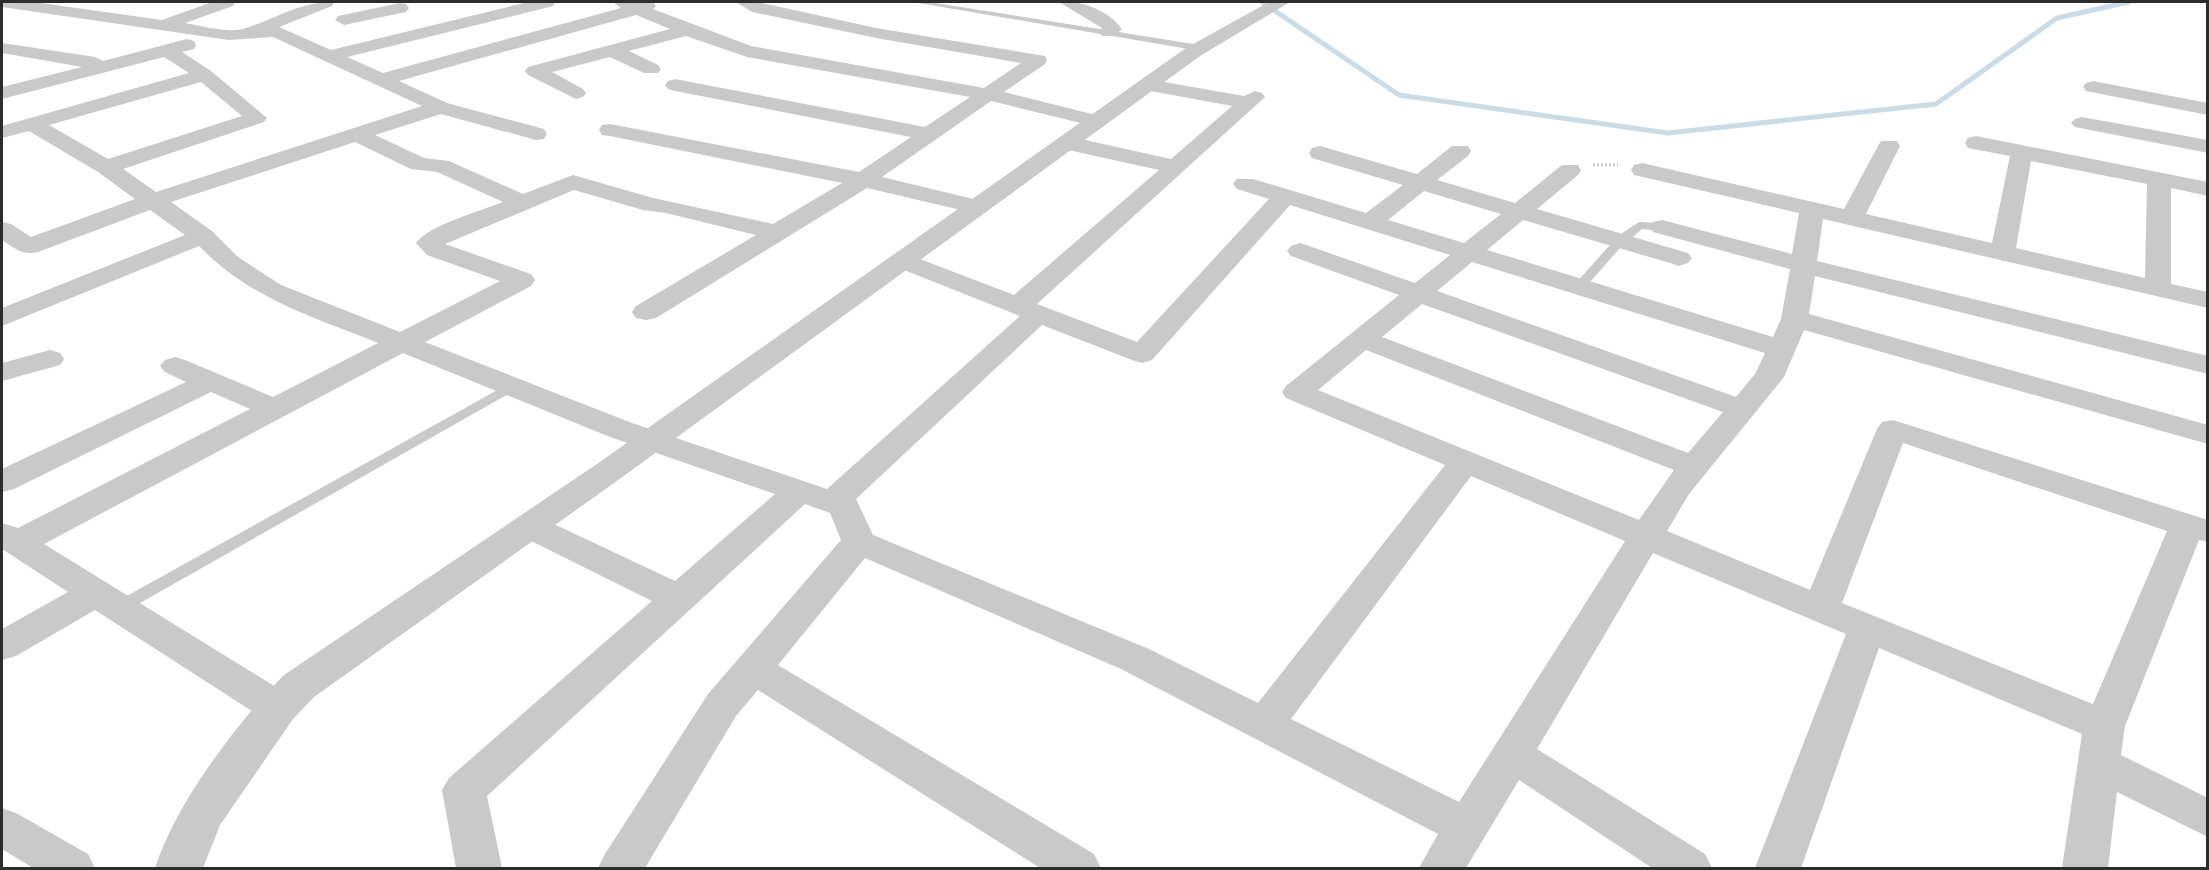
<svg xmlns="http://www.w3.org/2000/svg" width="2209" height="870" font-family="Cabin,sans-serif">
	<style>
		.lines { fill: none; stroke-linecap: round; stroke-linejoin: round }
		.stream { stroke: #c9dce7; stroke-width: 5 }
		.path { stroke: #c9c9c9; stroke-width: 3; stroke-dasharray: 2 2; stroke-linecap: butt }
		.service { fill: #c9c9c9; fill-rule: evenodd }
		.minor { fill: #c9c9c9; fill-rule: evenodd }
		.tertiary { fill: #c9c9c9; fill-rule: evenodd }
	</style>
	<rect width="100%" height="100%" fill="#fff"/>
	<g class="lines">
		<polyline class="stream" points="1262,2 1399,95 1668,133 1936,104 2057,18 2129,2"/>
		<polyline class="path" points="1593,165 1618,165"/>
		<g class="service">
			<polygon points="913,2 929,2 1200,45 1204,48 1200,51"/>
			<polygon points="1639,222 1662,223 1668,227 1662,231 1642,229 1619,249 1583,290 1575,290 1575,284 1618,236"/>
			<polygon points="512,382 519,386 517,389 126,611 114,611 111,607 114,603"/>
		</g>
		<g class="minor">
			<path d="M2 2H34L162 20 212 2H235L233 6 185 23C203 26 228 34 246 28 278 18 298 2 334 2L332 6 279 27 331 50 528 2H555L553 6 347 57 383 73 621 8 613 2H653L656 6 653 9 751 46 984 88 1021 63 876 38 752 12 736 2H757L876 28 1045 56 1047 60 1045 64 1004 92 1104 117 1107 121 1104 125 1097 127 991 101 882 177 986 202 990 207 986 212 978 214 867 188 656 318 646 320 636 318 632 312 636 306 756 235 666 213 643 210 574 190 445 244 531 274 535 280 531 286 425 342 632 423 827 489 1020 316 894 266 890 261 894 256 903 253 912 256 1014 295 1159 170 1059 148 1056 143 1059 138 1067 136 1171 159 1232 106 1140 89 1137 85 1140 81 1147 79 1244 96 1255 91 1262 93 1265 97 1037 304 1137 342 1269 199 1237 189 1233 184 1237 179H1253L1366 213 1403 185 1312 158 1309 153 1312 148 1320 146 1417 174 1452 146H1468L1471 151 1468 156 1437 180 1515 203 1562 165H1578L1581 170 1578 175 1537 209 1688 253 1692 258 1688 263 1679 266 1670 263 1523 220 1487 250 1773 337 1781 319 1790 269 1653 232 1650 227 1653 222 1662 220 1792 254 1799 213 1634 175 1631 170 1634 165 1642 163 1844 209 1878 146 1881 141H1897L1900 146 1866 214 1992 243 2010 156 1968 148 1965 143 1968 138 1976 136 2208 182V196L2171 188V284L2208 292V308L1823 219 1817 261 2208 356V374L1815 276 1809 314 2208 425V444L1804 330 1784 377 1689 494 1667 531 1810 590 1877 429 1882 422 1893 420 2208 520V542L2199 540 2125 726 2121 755 2208 798V837L2117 792 2108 868H2062L2082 734 1879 648 1801 868H1755L1846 634 1653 553 1537 749 1705 854 1712 868H1652L1519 780 1466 868H1419L1438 834 1121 669 865 558 778 665 1094 854 1101 868H1040L758 690 736 716 645 868H598L605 854 708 694 841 540 830 513 805 504 487 796 502 868H456L442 790 449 778 652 601 517 534 512 526 517 518 529 515 541 518 675 581 775 494 610 437 403 353 44 544 292 697 298 708 292 719 278 723 264 719 95 610 16 656 2 660V629L68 592 2 549V523L18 528 250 409 211 392 14 489 2 492V469L186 382 165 372 160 366 165 360 175 357 185 360 273 397 378 343C311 316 252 300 199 246L2 326V308L185 235 150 210 38 252C23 256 14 248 2 240V222L11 224 31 237 135 199 98 172 29 131 2 138V126L189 73 164 57 2 99V87L82 67 2 53V43L95 57 103 61 187 39 194 41 196 45 194 49 182 52 211 71 267 118 264 122 123 169 156 192 422 106 273 37 229 40 2 7ZM636 15 670 29 528 67 525 71 528 75 576 99 583 97 586 93 583 89 552 72 610 57 644 73H658L661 69 658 65 629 51 686 36 747 57 970 97 925 127 675 79 668 81 665 85 668 89 675 91 911 137 859 172 610 124 602 125 599 130 602 135 610 136 842 183 773 224 653 198 573 175 523 194 449 161 424 158 375 135 441 114 536 140 544 139 547 134 544 129 447 103 399 81ZM201 82 242 116 108 159 49 125ZM355 142 411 169 437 172 503 202C481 211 429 225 416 243L427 255 500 281 400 332 281 285 238 257 212 231 171 202ZM2031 161 2147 184 2145 278 2016 248ZM1424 191 1501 214 1464 243 1388 220ZM1290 205 1450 255 1415 283 1309 246 1300 243 1291 246 1287 251 1291 256 1399 295 1286 386 1282 392 1286 398 1445 465 1258 703 1149 649 873 535 856 499 1042 325 1132 360 1142 363 1152 360ZM1472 262 1765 353 1755 374 1736 397 1437 291ZM1422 304 1723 412 1688 453 1382 337ZM1366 350 1674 470 1639 520 1318 390ZM1903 443 2167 531 2093 704 1842 603ZM1471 476 1625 541 1459 802 1291 719Z"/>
			<path d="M1059 2C1081 0 1108 10 1122 29L1114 36H1102L1099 32 1102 28Z"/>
			<polygon points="400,3 406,4 409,8 406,12 344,25 335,20 338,16"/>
			<polygon points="2093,81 2208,103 2208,115 2086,91 2083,87 2086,83"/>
			<polygon points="2082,117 2208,140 2208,153 2075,127 2071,123 2075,119"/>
			<polygon points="50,350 60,353 64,359 60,365 2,381 2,363"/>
			<polygon points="2,808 18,814 88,854 95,868 33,868 2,849"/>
		</g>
		<path class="tertiary" d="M1269 2H1290L1200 56 621 478 314 697 293 719 220 825 203 868H155C176 803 236 724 284 675L597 464 1186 48Z"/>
	</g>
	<rect width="2209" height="870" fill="none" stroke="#2c2c2c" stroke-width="6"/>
</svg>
